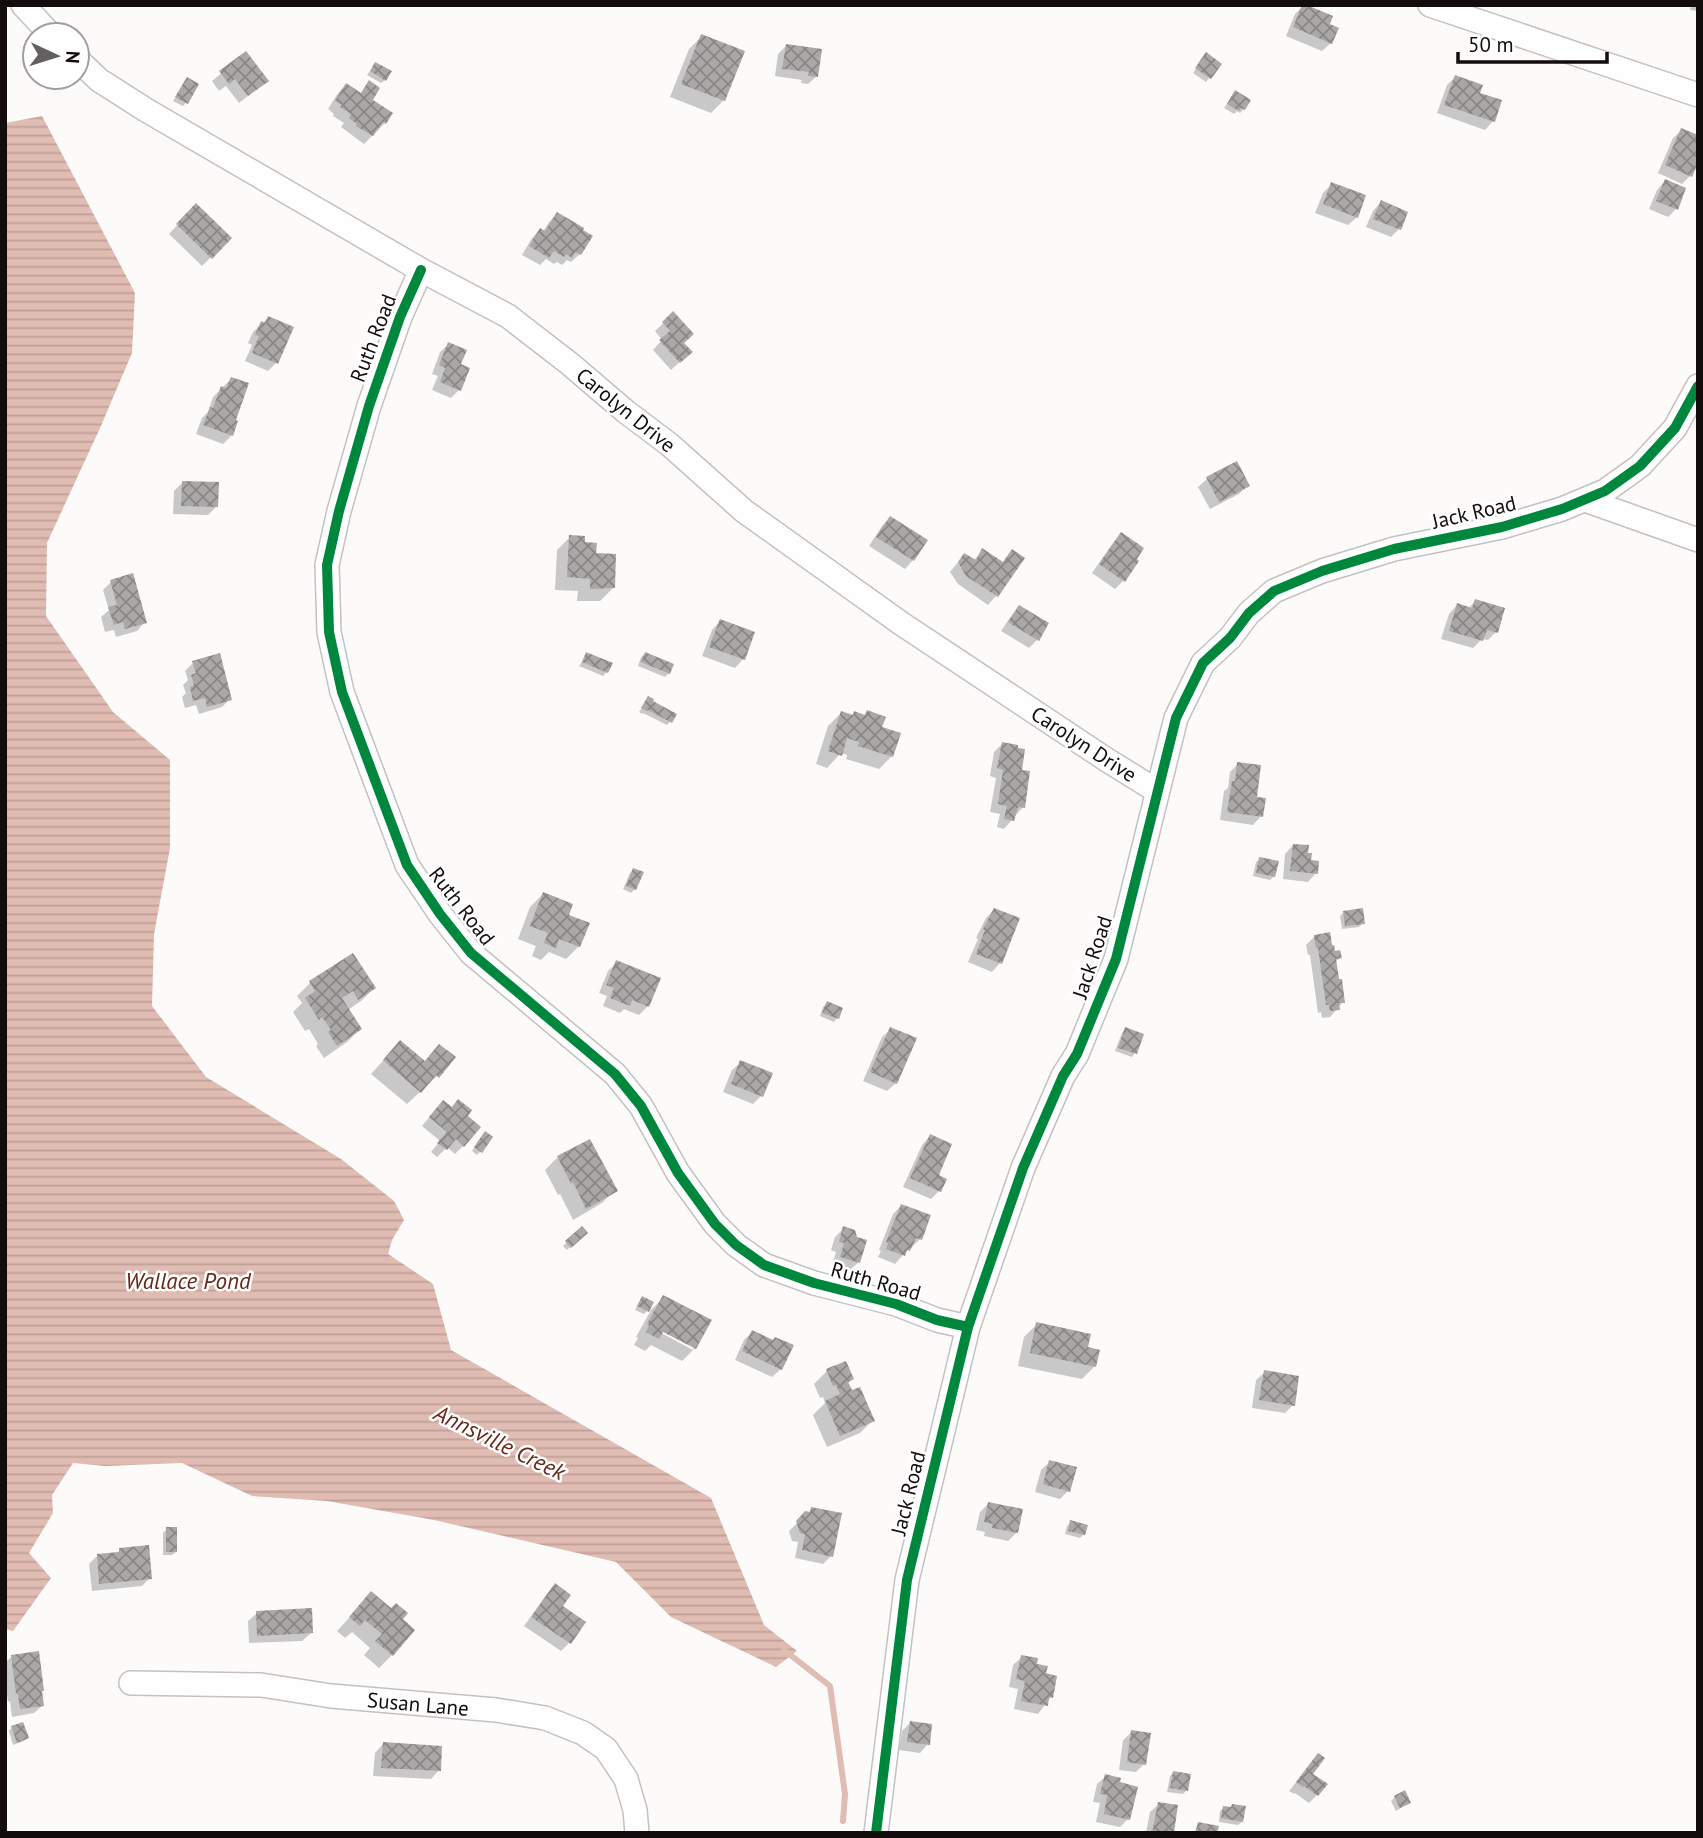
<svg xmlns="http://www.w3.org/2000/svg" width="1703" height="1838" font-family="'PT Sans',sans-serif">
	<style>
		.water { fill: url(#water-rules) }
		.shadow { fill: #0003; fill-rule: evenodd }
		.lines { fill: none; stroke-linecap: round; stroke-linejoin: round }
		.stream { stroke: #e0bcb3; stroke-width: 6 }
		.building { fill: url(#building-cross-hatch) }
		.street-casing { stroke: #c4c1c0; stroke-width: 26 }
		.street { stroke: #fffefe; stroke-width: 23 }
		.cycleway-casing { stroke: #fff; stroke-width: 15 }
		.cycleway { stroke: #00873e; stroke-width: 10 }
		.labels { text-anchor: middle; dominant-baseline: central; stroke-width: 5; stroke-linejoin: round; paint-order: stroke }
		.street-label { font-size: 21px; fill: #120d0c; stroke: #fff }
		.water-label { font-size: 23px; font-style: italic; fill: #662718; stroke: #fff }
	</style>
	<defs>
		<pattern id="water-rules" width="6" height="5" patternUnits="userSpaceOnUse" patternTransform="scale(1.75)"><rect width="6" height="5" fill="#e0bcb3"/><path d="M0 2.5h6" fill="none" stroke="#bfa099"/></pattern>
		<pattern id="building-cross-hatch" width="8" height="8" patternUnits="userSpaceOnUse" patternTransform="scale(1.75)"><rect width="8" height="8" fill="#aaa7a6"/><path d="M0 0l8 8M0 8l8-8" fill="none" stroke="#898686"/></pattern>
	</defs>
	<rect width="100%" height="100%" fill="#fcfbfa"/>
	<polygon class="water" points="42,116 135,293 132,353 100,428 47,543 46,616 113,712 170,760 170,848 154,934 152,1006 206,1077 341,1159 394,1201 404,1220 392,1240 388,1254 433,1284 451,1350 711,1498 764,1625 797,1651 776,1667 671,1617 616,1562 434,1520 327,1501 252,1496 182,1463 105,1466 73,1463 52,1495 53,1513 29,1553 51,1578 13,1631 5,1629 5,123"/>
	<g class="shadow">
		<polygon points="1304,5 1327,25 1331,43 1322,51 1286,36 1295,14"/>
		<polygon points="1691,5 1698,5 1698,11 1690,10"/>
		<polygon points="702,36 724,100 711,113 670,97 689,49"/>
		<polygon points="786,46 817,76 808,84 801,83 802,80 775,76 778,54"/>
		<polygon points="246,53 267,81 239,103 226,86 219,91 212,81"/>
		<polygon points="1203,58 1219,65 1206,82 1193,73"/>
		<polygon points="375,64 385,80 381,83 367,75"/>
		<polygon points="1455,77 1478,94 1500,101 1493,121 1485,130 1437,113 1447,85"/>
		<polygon points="187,79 186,103 183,106 173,101"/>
		<polygon points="346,85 391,114 385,123 364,144 341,127 344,123 333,116 334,114 328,109 338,93"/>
		<polygon points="1235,92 1244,109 1240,113 1237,111 1234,114 1224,108"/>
		<polygon points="1682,130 1690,176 1682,184 1658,173 1673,138"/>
		<polygon points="1665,181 1676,209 1668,217 1649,209 1657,190"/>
		<polygon points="1332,184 1357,217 1348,225 1315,213 1323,193"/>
		<polygon points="1381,202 1399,229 1391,237 1366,227 1373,211"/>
		<polygon points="196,205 230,238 202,266 169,234"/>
		<polygon points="557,214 580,254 571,262 567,260 562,265 557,262 554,264 546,259 540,265 522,255 532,238 540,230 543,232 549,222"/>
		<polygon points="673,314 682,344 690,352 671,370 653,350 662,340 655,331"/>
		<polygon points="268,318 276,363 268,371 245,361 252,345 248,343 253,332"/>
		<polygon points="449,344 459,390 451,398 432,390 438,376 432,374 440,352"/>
		<polygon points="231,379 232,435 223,444 196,434 202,418 208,412 213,397"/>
		<polygon points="1236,463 1248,485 1239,494 1210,509 1198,487 1207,479"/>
		<polygon points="182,483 216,507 208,515 173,514 174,491"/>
		<polygon points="890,518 926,541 913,560 905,569 869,546 882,526"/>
		<polygon points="1122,535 1123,581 1115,589 1092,573 1113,543"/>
		<polygon points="570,537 584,544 595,555 613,588 600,601 577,601 578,591 555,590 557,550"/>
		<polygon points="983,551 1002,563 1012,551 1022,558 996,596 988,605 958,584 950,572 964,555 974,560"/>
		<polygon points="111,582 145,622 137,631 116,637 114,630 105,632 101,617 109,610 103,590"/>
		<polygon points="1475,601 1496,632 1488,640 1482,639 1473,648 1441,639 1449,614 1457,605 1468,609"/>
		<polygon points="1019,607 1037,640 1029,648 1001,631 1011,616"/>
		<polygon points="720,621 753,633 743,659 735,668 702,656 712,630"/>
		<polygon points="587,654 607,672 603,676 579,666"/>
		<polygon points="645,654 669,673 665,677 638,666 641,657"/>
		<polygon points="193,663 230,699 222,707 199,714 196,705 185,708 182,697 186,693 183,685 188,680 185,671"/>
		<polygon points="648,698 670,722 667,725 643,713 642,714 639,712"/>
		<polygon points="867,712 880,728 892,756 879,769 846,759 847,755 841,753 827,768 816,764 828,726 841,713 851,717 854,713 863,716"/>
		<polygon points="1002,744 1020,771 1023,807 1004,829 997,827 1000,814 990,812 996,778 990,776 994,752"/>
		<polygon points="1238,764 1255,799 1261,816 1253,825 1220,820 1224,791 1228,788 1230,772"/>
		<polygon points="1293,845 1309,862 1316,873 1308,882 1283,879 1285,854"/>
		<polygon points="1260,859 1274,876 1270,880 1253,876 1256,862"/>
		<polygon points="633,870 635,889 631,893 623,889 630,873"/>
		<polygon points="543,894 566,916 579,946 566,959 549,952 541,960 532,956 536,946 518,939 530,907"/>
		<polygon points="994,910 1018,919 1000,963 992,972 968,962 978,939 976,938 986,918"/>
		<polygon points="1344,912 1363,923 1359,927 1342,929 1340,916"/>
		<polygon points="1315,936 1340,958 1335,962 1343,1002 1330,1017 1322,1018 1321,1012 1318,1013 1310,955 1308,955 1306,945"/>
		<polygon points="617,962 658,979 648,1006 639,1015 624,1009 620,1013 603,1006 607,996 599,993 608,971"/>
		<polygon points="310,983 374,988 361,1001 348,1010 360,1029 347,1042 324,1058 316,1046 318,1044 309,1029 305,1031 293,1012 302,1003 297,996"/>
		<polygon points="827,1003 837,1018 834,1022 820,1016 823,1007"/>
		<polygon points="891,1029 896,1083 887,1091 863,1081 882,1037"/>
		<polygon points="1126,1029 1135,1053 1132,1057 1115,1051 1122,1033"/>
		<polygon points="400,1042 424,1062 440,1046 437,1076 407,1104 371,1074"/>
		<polygon points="741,1062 761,1096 753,1104 723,1092 732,1070"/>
		<polygon points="435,1110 465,1116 463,1146 455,1154 447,1147 437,1157 431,1152 440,1141 422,1126"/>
		<polygon points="930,1136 939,1191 931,1199 903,1187 922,1145"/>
		<polygon points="482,1137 481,1151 477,1155 472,1151"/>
		<polygon points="558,1157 615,1190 602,1203 573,1220 560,1194 558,1195 545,1170"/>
		<polygon points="901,1206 920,1239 912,1247 910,1247 895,1264 878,1257 881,1251 879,1250 893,1214"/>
		<polygon points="844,1228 856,1238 859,1262 850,1270 832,1265 836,1252 831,1250 835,1237"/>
		<polygon points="581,1229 585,1233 567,1250 563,1246"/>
		<path d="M664 1297 695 1348 682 1361 651 1345 645 1351 634 1345 638 1338 636 1337 651 1310ZM656 1326 693 1346V1350L654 1329Z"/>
		<polygon points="639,1302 647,1311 644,1314 635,1310"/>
		<polygon points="1037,1324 1086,1349 1095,1366 1082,1379 1018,1366 1024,1337"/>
		<polygon points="752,1332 781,1369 772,1377 735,1360 744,1340"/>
		<polygon points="845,1363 852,1379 847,1384 873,1420 860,1433 827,1447 813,1415 825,1403 823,1397 820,1398 814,1384 827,1371"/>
		<polygon points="1265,1372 1293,1405 1285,1413 1252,1408 1256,1380"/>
		<polygon points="1050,1462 1068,1491 1060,1499 1035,1492 1041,1470"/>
		<polygon points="988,1504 1017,1532 1008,1541 984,1536 985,1532 976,1530 980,1512"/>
		<polygon points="812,1509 831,1556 823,1564 795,1558 798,1542 792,1541 789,1531"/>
		<polygon points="1071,1522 1084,1534 1080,1538 1065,1534 1067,1526"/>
		<polygon points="167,1529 176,1552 172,1555 163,1555 163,1533"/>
		<polygon points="120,1550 150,1578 142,1586 92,1591 89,1564 97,1556 116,1554"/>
		<polygon points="555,1585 561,1607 583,1622 569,1643 561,1651 524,1626 547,1594"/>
		<polygon points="371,1594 400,1619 392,1655 379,1668 364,1655 370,1648 352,1632 345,1638 337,1631"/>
		<polygon points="257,1613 311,1633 302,1641 249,1643 248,1621"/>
		<polygon points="12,1656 41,1692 43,1705 34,1713 12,1717 10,1701 8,1702 5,1678 5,1663"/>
		<polygon points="1022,1657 1035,1665 1044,1675 1051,1697 1038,1714 1014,1709 1018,1689 1009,1687 1013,1665"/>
		<polygon points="910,1723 928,1744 920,1753 899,1750 902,1731"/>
		<polygon points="12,1727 27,1738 24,1741 13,1745 9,1731"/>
		<polygon points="1132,1732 1144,1764 1136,1772 1119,1770 1123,1740"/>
		<polygon points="383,1744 439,1770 431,1779 373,1776 375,1753"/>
		<polygon points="1318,1755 1311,1774 1317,1795 1309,1803 1295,1793 1294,1794 1289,1791"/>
		<polygon points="1173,1773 1186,1791 1183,1794 1167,1792 1170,1776"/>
		<polygon points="1106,1776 1128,1819 1120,1827 1096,1822 1100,1803 1093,1802 1097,1784"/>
		<polygon points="1395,1797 1409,1803 1396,1811 1391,1801"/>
		<polygon points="1159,1804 1172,1833 1146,1833 1150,1812"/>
		<polygon points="1224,1808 1242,1822 1238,1825 1219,1822 1220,1811"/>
	</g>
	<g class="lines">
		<polyline class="stream" points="784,1650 830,1686 845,1794 843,1821"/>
	</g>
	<g class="building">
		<polygon points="1302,5 1307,5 1333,16 1330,24 1339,28 1332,44 1293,27"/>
		<polygon points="701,34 745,51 725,101 681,84"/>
		<polygon points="786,44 822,49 818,77 808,76 809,72 782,69"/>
		<polygon points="246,51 269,81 248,96 235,79 229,84 219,71"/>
		<polygon points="1206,52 1222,64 1211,79 1195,68"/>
		<polygon points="375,62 392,71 386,81 370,71"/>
		<polygon points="1455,75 1483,85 1480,93 1502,100 1495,122 1444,105"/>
		<polygon points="187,77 199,84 188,104 175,97"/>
		<polygon points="369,80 380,88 373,100 393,113 386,124 383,122 373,136 356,126 357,124 349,118 351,114 340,107 342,105 335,101 346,83 361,93"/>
		<polygon points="1235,90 1251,100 1245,110 1241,108 1239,111 1227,104"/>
		<polygon points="1681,128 1698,135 1698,163 1692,177 1665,165"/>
		<polygon points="1665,179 1686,188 1678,210 1656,201"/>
		<polygon points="1331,182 1366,195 1358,218 1323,204"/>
		<polygon points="1381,200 1408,212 1401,230 1373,219"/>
		<polygon points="196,203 232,238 212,259 176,224"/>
		<polygon points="557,212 584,228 583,230 593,236 581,255 575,252 572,258 566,254 564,257 554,251 549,258 529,246 540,228 545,231"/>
		<polygon points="673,311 694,334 684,343 693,352 680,363 659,340 670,331 662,322"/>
		<polygon points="268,316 294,327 278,364 252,353 259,336 255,335 261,321 265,323"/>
		<polygon points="448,342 467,350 461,364 470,368 461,391 440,382 445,368 439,365"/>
		<polygon points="231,377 249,383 236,420 238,421 233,436 203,425 210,407 213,408 221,386 226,388"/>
		<polygon points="1237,461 1250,486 1219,502 1206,477"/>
		<polygon points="182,481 219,482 218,507 181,506"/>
		<polygon points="890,516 928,540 914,561 876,537"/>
		<polygon points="1121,532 1144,548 1137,559 1139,561 1125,582 1099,564"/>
		<polygon points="569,535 585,536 585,542 597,543 596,553 616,554 615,588 590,589 590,579 567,577"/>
		<polygon points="982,548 1003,562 1012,549 1025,558 998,597 966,576 958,562 964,553 976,560"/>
		<polygon points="133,573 147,623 125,629 123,622 114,625 108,607 117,605 110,580"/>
		<polygon points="1475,599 1505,608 1498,633 1487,630 1483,641 1449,631 1457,603 1472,608"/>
		<polygon points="1019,605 1049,623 1039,641 1008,622"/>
		<polygon points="720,619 755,632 745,660 709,647"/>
		<polygon points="586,652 613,663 608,673 582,662"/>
		<polygon points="645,652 674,664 670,674 641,662"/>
		<polygon points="220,653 232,700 207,707 205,698 193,701 190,687 194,685 191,675 196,673 192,661"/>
		<polygon points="648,696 654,699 653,701 677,714 672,723 648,710 647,711 641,708"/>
		<polygon points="867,710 886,717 882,727 901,733 893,757 858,746 859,742 847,738 842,756 828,751 841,711 853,715 854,711 865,715"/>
		<polygon points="1002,742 1018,745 1018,748 1025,749 1022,770 1030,771 1025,808 1018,807 1014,821 1004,819 1007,806 998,804 1003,770 997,768"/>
		<polygon points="1237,762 1261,765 1257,797 1266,798 1263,817 1227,812 1232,781 1235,781"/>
		<polygon points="1293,844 1309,845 1308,853 1312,853 1311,860 1319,861 1318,874 1290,871"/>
		<polygon points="1259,857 1279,861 1275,877 1256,873"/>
		<polygon points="633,868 644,872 636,890 626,886"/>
		<polygon points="543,892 573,904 569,915 590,923 580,947 559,939 556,948 544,943 548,933 530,926"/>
		<polygon points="994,908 1020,918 1002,964 976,954 985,930 983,929"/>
		<polygon points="1363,908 1365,924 1345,926 1343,911"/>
		<polygon points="1330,932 1332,945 1334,945 1335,951 1340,950 1342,958 1336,959 1339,979 1342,979 1345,1003 1339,1003 1340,1010 1330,1011 1329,1005 1326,1005 1318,948 1316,948 1314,935"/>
		<polygon points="353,953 376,988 358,1000 353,991 342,998 362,1029 337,1046 328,1032 331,1030 322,1017 319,1020 305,998 315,991 309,981"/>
		<polygon points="616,960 661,978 649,1007 632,1000 630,1006 610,998 614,988 606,985"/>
		<polygon points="827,1001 843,1008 839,1019 822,1013"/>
		<polygon points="890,1027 917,1038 897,1084 870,1072"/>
		<polygon points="1125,1027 1144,1034 1137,1054 1118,1048"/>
		<polygon points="400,1040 425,1061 439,1044 456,1057 439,1078 436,1075 421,1093 383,1060"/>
		<polygon points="740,1060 773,1073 763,1097 731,1084"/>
		<polygon points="458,1099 472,1110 468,1116 481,1127 464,1147 456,1139 447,1150 437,1143 447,1132 429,1117 443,1100 452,1107"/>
		<polygon points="485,1131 493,1137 482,1153 474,1147"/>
		<polygon points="930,1134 952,1144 939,1175 947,1179 941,1192 910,1178"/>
		<polygon points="590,1139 618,1191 586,1209 573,1182 571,1184 557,1156"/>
		<polygon points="901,1204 931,1215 922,1240 916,1238 910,1251 907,1250 905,1256 886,1249 888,1243 886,1242"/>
		<polygon points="582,1226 588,1233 571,1248 565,1241"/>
		<polygon points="843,1226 855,1230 857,1237 867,1240 860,1263 840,1257 844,1243 839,1242"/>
		<polygon points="663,1295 712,1320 696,1349 663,1332 659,1339 646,1332 649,1325 647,1324"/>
		<polygon points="642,1296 654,1302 649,1312 637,1306"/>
		<polygon points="1036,1322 1091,1334 1088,1347 1100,1350 1096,1367 1030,1353"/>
		<polygon points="752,1330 773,1340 775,1337 794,1345 782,1370 742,1351"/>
		<polygon points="846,1361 854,1379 848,1382 852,1390 860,1387 875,1421 840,1436 825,1401 840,1394 836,1385 833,1386 826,1369"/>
		<polygon points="1264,1370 1299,1376 1295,1406 1259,1400"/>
		<polygon points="1049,1460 1077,1467 1070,1492 1043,1484"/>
		<polygon points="988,1502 1023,1509 1018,1533 992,1528 993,1524 984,1522"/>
		<polygon points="811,1507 842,1513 833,1557 802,1550 805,1534 800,1533 796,1521 805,1511 810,1512"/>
		<polygon points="1070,1520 1088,1525 1085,1535 1068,1531"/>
		<rect x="166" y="1527" width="11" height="25"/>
		<polygon points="149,1545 152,1579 99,1584 97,1554 119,1552 119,1548"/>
		<polygon points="555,1583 571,1595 563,1606 586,1622 571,1644 531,1617"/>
		<polygon points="371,1591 391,1608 396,1603 408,1613 403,1619 415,1630 393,1656 375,1641 382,1634 365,1620 360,1626 349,1617"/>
		<polygon points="312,1608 313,1633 257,1636 256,1611"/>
		<polygon points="39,1651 44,1691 42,1691 44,1706 20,1709 18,1694 16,1694 11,1655"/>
		<polygon points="1021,1655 1038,1658 1037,1664 1048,1666 1046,1673 1057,1676 1053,1698 1049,1697 1048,1706 1021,1701 1025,1681 1016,1679"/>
		<polygon points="910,1721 932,1724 930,1745 907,1742"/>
		<polygon points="23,1722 29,1738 17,1743 11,1726"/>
		<polygon points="1131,1730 1151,1733 1146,1765 1127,1762"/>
		<polygon points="383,1742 442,1746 441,1771 381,1768"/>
		<polygon points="1318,1753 1325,1758 1313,1774 1328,1784 1318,1796 1304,1786 1303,1787 1296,1782"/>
		<polygon points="1173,1771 1191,1774 1188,1791 1170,1788"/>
		<polygon points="1105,1774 1121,1778 1120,1782 1138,1787 1130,1820 1104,1814 1107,1795 1100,1794"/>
		<polygon points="1405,1790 1411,1803 1400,1808 1394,1796"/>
		<polygon points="1158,1802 1178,1805 1174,1833 1152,1833"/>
		<polygon points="1232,1804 1246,1806 1243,1822 1221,1818 1223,1806 1231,1807"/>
		<polygon points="1198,1822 1219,1826 1217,1833 1195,1833"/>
	</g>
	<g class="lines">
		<defs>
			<g id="street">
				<polyline points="23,5 51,35"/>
				<polyline points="1430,5 1698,95"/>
				<polyline points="77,59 99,80 146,110 421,270 508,316 570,364 625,411 670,445 744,511 902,624 1107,760 1157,791"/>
				<polyline points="421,270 400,317 369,406 339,511 327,565 329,632 342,692 407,865 440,914 471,953 615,1074 641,1106 678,1173 715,1224 736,1245 764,1265 814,1283 896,1304 937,1320 968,1327"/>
				<polyline points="1585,500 1698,540"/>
				<polyline points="131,1683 261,1685 331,1696 496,1710 545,1718 583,1733 606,1749 626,1779 635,1810 637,1833"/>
				<polyline points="876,1833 907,1580 968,1327 1023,1168 1063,1076 1077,1054 1116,959 1176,718 1203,663 1230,638 1249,613 1274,591 1322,571 1394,549 1502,527 1562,509 1605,491 1640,466 1675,428 1698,386"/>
			</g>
		</defs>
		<use href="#street" class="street-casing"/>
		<use href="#street" class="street"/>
		<defs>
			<g id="cycleway">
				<polyline points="421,270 400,317 369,406 339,511 327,565 329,632 342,692 407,865 440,914 471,953 615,1074 641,1106 678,1173 715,1224 736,1245 764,1265 814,1283 896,1304 937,1320 968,1327"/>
				<polyline points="876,1833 907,1580 968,1327 1023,1168 1063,1076 1077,1054 1116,959 1176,718 1203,663 1230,638 1249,613 1274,591 1322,571 1394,549 1502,527 1562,509 1605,491 1640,466 1675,428 1698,386"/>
			</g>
		</defs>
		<use href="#cycleway" class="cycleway-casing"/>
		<use href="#cycleway" class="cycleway"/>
	</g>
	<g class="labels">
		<g class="street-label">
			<text transform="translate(373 338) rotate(-69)">Ruth Road</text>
			<text transform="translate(626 410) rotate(39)">Carolyn Drive</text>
			<text transform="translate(1474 512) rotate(-13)">Jack Road</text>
			<text transform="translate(1084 744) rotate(33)">Carolyn Drive</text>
			<text transform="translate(462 906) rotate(52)">Ruth Road</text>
			<text transform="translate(1092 957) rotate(-72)">Jack Road</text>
			<text transform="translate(876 1281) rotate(16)">Ruth Road</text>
			<text transform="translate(908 1493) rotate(-76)">Jack Road</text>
			<text transform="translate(418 1704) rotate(5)">Susan Lane</text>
		</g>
		<g class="water-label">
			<text x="188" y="1280">Wallace Pond</text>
			<text transform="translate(500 1442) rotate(26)">Annsville Creek</text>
		</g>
	</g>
	<rect width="1703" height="1838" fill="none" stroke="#120d0c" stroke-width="14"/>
	<g transform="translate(56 56) rotate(94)"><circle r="33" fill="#ffffff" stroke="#a09e9e" stroke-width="2"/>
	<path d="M0-5L12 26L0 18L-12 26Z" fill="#64605f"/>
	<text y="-10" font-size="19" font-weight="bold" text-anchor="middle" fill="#120d0c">N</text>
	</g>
	<path d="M1458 52v10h149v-10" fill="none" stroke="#120d0c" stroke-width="3.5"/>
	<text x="1468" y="52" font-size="21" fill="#120d0c" stroke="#ffffff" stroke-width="5" paint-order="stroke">50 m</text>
</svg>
